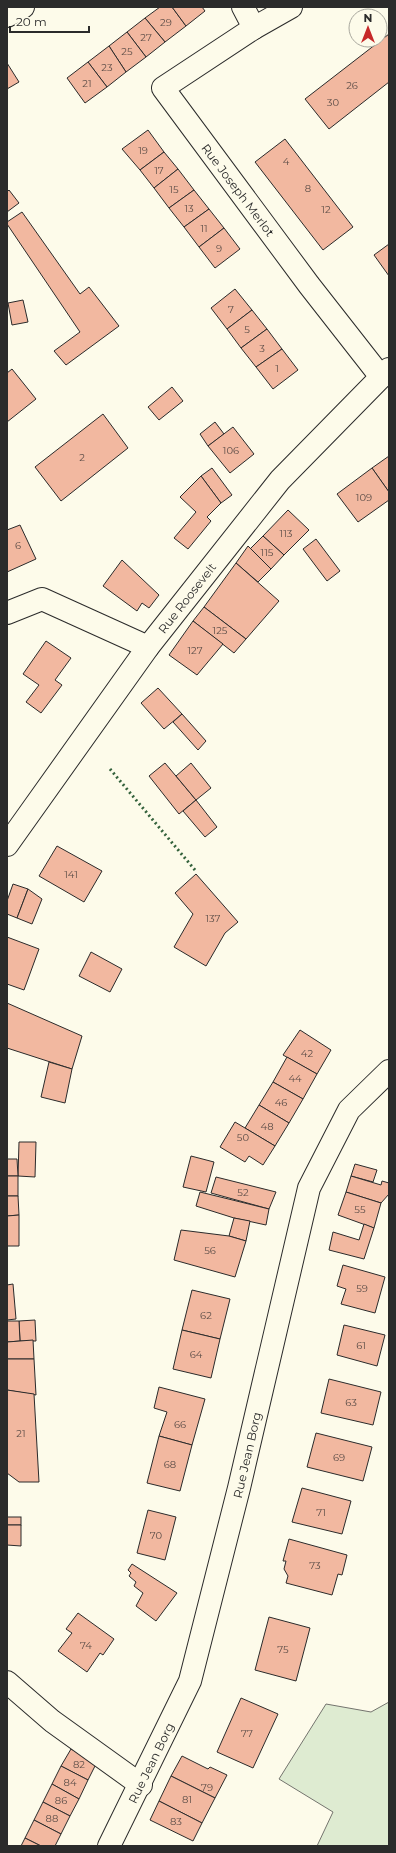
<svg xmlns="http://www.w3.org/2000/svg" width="396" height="1853" font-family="Montserrat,sans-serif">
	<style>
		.green { fill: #deebd1; stroke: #74746e }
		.building { fill: #f2b8a0; stroke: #2b2b2b }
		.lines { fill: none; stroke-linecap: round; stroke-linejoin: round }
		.minor-casing { stroke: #2b2b2b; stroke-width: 24 }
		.secondary-casing { stroke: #2b2b2b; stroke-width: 24 }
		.minor { stroke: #fdfbea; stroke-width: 22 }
		.secondary { stroke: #fdfbea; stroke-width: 22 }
		.hedge { stroke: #34623c; stroke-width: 3; stroke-dasharray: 2 3; stroke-linecap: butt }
		.labels { text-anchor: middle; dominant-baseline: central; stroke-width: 3; stroke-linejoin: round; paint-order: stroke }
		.number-label { font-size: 10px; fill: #5d4e48 }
		.street-label { font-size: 12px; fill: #2b2b2b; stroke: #fdfbea }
	</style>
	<rect width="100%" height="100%" fill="#fdfbea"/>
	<polygon class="green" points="389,1702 389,1846 317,1846 333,1812 279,1779 326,1704 371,1712"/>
	<g class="building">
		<polygon points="160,7 172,7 186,26 165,42 145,18"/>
		<polygon points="172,7 202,7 205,11 186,26"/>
		<polygon points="145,18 165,42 146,57 127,32"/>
		<polygon points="127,32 146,57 126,72 109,46"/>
		<polygon points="389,34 389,82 329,129 305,99"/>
		<polygon points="109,46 126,72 107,87 88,62"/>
		<polygon points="88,62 107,87 85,103 67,78"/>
		<polygon points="7,63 19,82 7,89"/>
		<polygon points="148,130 164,152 140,170 122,149"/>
		<polygon points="285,139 353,227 323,250 255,162"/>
		<polygon points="164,152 178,169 154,188 140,170"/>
		<polygon points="178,169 194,190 169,208 154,188"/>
		<polygon points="9,190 19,203 7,212 7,192"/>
		<polygon points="194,190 209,209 184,227 169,208"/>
		<polygon points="209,209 224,228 199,247 184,227"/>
		<polygon points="22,212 80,294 89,287 119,326 66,365 54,351 80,332 7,224 7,222"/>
		<polygon points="224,228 240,249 215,268 199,247"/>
		<polygon points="389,244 389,276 374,255"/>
		<polygon points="235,289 252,310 227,329 211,308"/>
		<polygon points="23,300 28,322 12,325 8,303"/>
		<polygon points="252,310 267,329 241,348 227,329"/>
		<polygon points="267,329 282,349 256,367 241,348"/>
		<polygon points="282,349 298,370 273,389 256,367"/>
		<polygon points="12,369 36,399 7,422 7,373"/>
		<polygon points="172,387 183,401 159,420 148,407"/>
		<polygon points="103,414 128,448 61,501 35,467"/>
		<polygon points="215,422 224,434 208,446 200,434"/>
		<polygon points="233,427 254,454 230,473 208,446"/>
		<polygon points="389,456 389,492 372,468"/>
		<polygon points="212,468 232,495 221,503 201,476"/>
		<polygon points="372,468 389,492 389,500 358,522 337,494"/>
		<polygon points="201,476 221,503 207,517 211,521 188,549 174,538 196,512 180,497"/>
		<polygon points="288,510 309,530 284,555 263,536"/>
		<polygon points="20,525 36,559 7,572 7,530"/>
		<polygon points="263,536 284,555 271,569 250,549"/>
		<polygon points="316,539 340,571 327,581 303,549"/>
		<polygon points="248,546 271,569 258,582 236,563"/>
		<polygon points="122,560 159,595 149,608 142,603 137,611 103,586"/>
		<polygon points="236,563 279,601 246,639 204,607"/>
		<polygon points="204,607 246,639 234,653 193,621"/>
		<polygon points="193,621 223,644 197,675 169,655"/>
		<polygon points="46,641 71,658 55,680 62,685 41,713 26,702 39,685 23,674"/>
		<polygon points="158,688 182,714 164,729 141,703"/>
		<polygon points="182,714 206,741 198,750 173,722"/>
		<polygon points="165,763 196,800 179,814 149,776"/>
		<polygon points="191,763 211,788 196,800 176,776"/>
		<polygon points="196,800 217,827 205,837 183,811"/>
		<polygon points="57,846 102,871 84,902 39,876"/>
		<polygon points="196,874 238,922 225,933 206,966 174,947 193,914 175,893"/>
		<polygon points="13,884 28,889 17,918 7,914 7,901"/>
		<polygon points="28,889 42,899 32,924 17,918"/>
		<polygon points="7,937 39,949 24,990 7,984"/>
		<polygon points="91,952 122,969 110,992 79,976"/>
		<polygon points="7,1003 82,1036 72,1069 7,1048"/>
		<polygon points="300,1030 331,1050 317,1074 283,1055"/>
		<polygon points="287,1057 317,1074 303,1099 273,1082"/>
		<polygon points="49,1062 72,1069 65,1103 41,1097"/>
		<polygon points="273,1082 303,1099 289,1123 259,1105"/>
		<polygon points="259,1105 289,1123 275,1146 245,1128"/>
		<polygon points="235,1122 275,1146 263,1165 249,1156 245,1162 220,1147"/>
		<polygon points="19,1142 36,1142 35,1177 18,1176"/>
		<polygon points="191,1156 214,1162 206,1192 183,1187"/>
		<polygon points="7,1159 17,1159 18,1176 7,1176"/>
		<polygon points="355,1164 377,1170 373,1182 351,1176"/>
		<rect x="7" y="1176" width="11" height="20"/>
		<polygon points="351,1176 381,1185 382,1181 389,1183 389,1194 381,1203 346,1192"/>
		<polygon points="216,1177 276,1192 269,1209 211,1193"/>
		<polygon points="200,1192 269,1209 266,1225 234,1218 196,1206"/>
		<polygon points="346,1192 381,1203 374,1228 338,1215"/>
		<polygon points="7,1196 18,1196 19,1215 7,1216"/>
		<polygon points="19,1215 19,1246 7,1246 7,1216"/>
		<polygon points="234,1218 250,1221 246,1241 229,1236"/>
		<polygon points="364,1224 374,1228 364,1259 329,1250 333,1232 359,1240"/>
		<polygon points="181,1230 229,1236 246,1241 235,1277 174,1260"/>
		<polygon points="343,1265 385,1277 375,1313 341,1304 346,1289 337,1286"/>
		<polygon points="13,1284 16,1319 7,1320 7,1285"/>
		<polygon points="192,1290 230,1299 220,1339 182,1330"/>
		<polygon points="35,1320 36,1341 20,1341 19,1321"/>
		<polygon points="7,1321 19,1321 20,1341 7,1342"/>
		<polygon points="344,1325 385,1335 377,1366 337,1355"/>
		<polygon points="182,1330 220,1339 211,1378 173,1369"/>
		<polygon points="33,1340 34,1359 7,1359 7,1342"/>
		<polygon points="7,1359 34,1359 36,1395 7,1390"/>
		<polygon points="329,1379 381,1392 373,1425 321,1413"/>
		<polygon points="159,1387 205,1399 192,1445 159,1436 167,1412 154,1408"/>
		<polygon points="7,1390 34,1394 39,1482 19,1482 7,1473"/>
		<polygon points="316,1433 372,1447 363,1481 307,1467"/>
		<polygon points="159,1436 192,1445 180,1491 147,1483"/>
		<polygon points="302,1488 351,1501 342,1534 292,1522"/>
		<polygon points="148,1510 176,1517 165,1560 137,1553"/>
		<rect x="7" y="1517" width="14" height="8"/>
		<polygon points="7,1525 21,1525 21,1546 7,1545"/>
		<polygon points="289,1539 347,1555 342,1575 338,1574 332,1595 286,1583 288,1576 284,1569 286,1561 283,1561"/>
		<polygon points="132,1564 177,1593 156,1621 136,1606 143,1593 134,1586 136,1582 129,1576 131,1573 128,1570"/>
		<polygon points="78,1613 114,1639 103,1655 100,1653 87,1672 58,1651 72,1633 66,1629"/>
		<polygon points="269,1617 310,1628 296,1681 255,1670"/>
		<polygon points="241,1698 278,1714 253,1768 217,1752"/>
		<polygon points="71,1749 97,1762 88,1780 61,1766"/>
		<polygon points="182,1756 208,1769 210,1767 227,1775 215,1798 171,1776"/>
		<polygon points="61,1766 88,1780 79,1799 52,1784"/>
		<polygon points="171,1776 215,1798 202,1823 159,1801"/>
		<polygon points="52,1784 79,1799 70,1816 43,1802"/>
		<polygon points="159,1801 202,1823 193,1841 150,1820"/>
		<polygon points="43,1802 70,1816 61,1834 34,1820"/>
		<polygon points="34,1820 61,1834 55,1846 41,1846 25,1838"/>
		<polygon points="25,1838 41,1846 21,1846"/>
	</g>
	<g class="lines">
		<defs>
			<g id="minor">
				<polyline points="243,7 254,28 163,88 309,285 381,377"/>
				<polyline points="7,16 23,7"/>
				<polyline points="254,28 291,7"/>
				<polyline points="7,613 42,599 148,647"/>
				<polyline points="7,1682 52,1721 141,1785"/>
				<polyline points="109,1846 190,1681 239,1488 309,1188 349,1110 389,1071"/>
			</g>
			<polyline id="secondary" points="7,845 148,647 280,480 389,369"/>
		</defs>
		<use href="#minor" class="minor-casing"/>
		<use href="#secondary" class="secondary-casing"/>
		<use href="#minor" class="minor"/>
		<use href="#secondary" class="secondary"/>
		<polyline class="hedge" points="110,769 195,870"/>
	</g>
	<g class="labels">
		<g class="number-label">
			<text x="166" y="22">29</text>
			<text x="146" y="37">27</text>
			<text x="127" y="51">25</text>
			<text x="107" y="67">23</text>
			<text x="87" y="83">21</text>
			<text x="352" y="85">26</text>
			<text x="333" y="102">30</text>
			<text x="143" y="150">19</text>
			<text x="286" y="161">4</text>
			<text x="159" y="170">17</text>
			<text x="308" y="188">8</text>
			<text x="174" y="189">15</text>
			<text x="189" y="208">13</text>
			<text x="326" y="209">12</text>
			<text x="204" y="228">11</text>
			<text x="219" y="248">9</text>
			<text x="231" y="309">7</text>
			<text x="247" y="329">5</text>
			<text x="262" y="348">3</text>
			<text x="277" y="368">1</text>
			<text x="231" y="450">106</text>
			<text x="82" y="457">2</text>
			<text x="364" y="497">109</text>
			<text x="286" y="533">113</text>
			<text x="18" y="545">6</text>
			<text x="267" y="552">115</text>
			<text x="220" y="630">125</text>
			<text x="195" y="650">127</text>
			<text x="71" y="874">141</text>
			<text x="213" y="918">137</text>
			<text x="307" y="1053">42</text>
			<text x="295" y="1078">44</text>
			<text x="281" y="1102">46</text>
			<text x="267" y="1126">48</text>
			<text x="243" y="1137">50</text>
			<text x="243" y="1192">52</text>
			<text x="360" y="1209">55</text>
			<text x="210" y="1250">56</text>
			<text x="362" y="1288">59</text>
			<text x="206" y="1315">62</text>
			<text x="361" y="1345">61</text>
			<text x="196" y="1354">64</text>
			<text x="351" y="1402">63</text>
			<text x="180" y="1424">66</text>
			<text x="21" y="1433">21</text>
			<text x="339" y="1457">69</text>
			<text x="170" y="1464">68</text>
			<text x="321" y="1512">71</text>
			<text x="156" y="1535">70</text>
			<text x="315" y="1565">73</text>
			<text x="86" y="1645">74</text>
			<text x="283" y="1649">75</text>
			<text x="247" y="1733">77</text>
			<text x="79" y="1764">82</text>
			<text x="70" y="1782">84</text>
			<text x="207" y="1787">79</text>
			<text x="187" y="1799">81</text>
			<text x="61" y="1800">86</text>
			<text x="52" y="1818">88</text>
			<text x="176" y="1821">83</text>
		</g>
		<g class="street-label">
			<text transform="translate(238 190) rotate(53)">Rue Joseph Merlot</text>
			<text transform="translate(187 598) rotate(-52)">Rue Roosevelt</text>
			<text transform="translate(247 1455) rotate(-77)">Rue Jean Borg</text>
			<text transform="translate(151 1763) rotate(-64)">Rue Jean Borg</text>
		</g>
	</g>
	<rect width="396" height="1853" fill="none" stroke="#2b2b2b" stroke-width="16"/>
	<g transform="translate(368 28)"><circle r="19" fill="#fdfbea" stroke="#a9a89e"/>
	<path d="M0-3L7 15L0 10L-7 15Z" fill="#c62828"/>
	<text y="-6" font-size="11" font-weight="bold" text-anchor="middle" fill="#2b2b2b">N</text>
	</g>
	<path d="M10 26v6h79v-6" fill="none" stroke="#2b2b2b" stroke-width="2"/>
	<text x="16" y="26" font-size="12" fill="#2b2b2b" stroke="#fdfbea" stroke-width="3" paint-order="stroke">20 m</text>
</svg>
